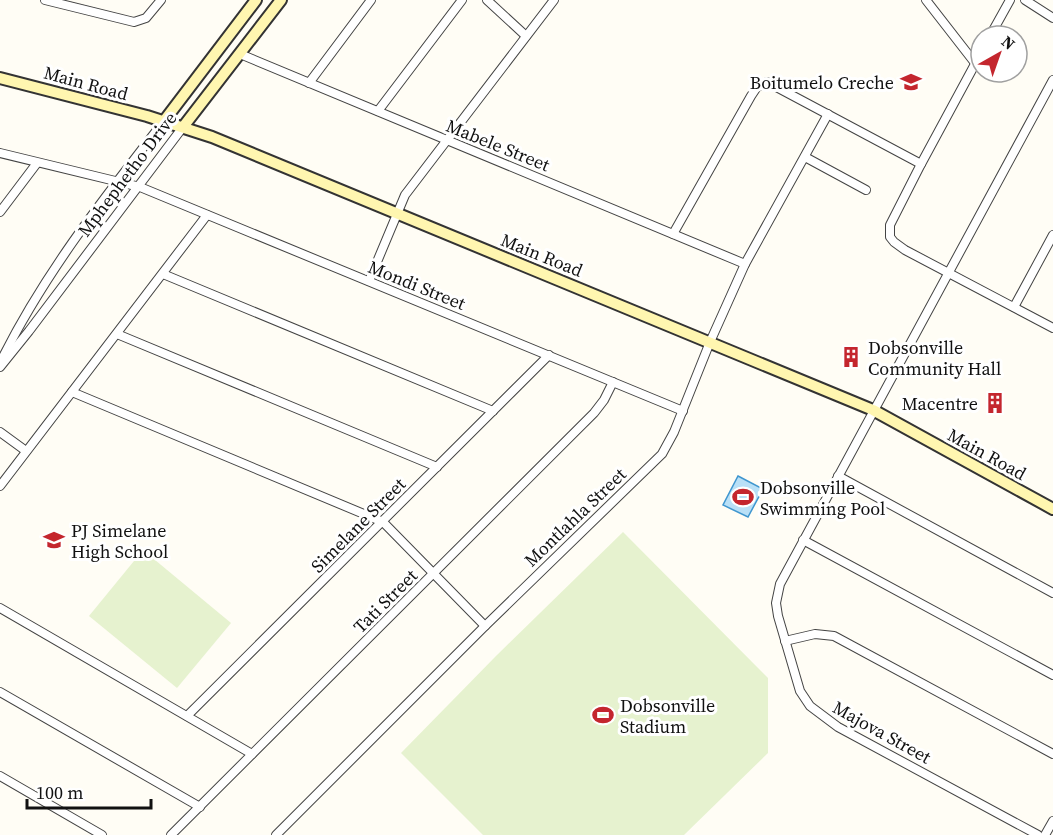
<svg xmlns="http://www.w3.org/2000/svg" width="1053" height="835" font-family="'Source Serif 4',serif">
	<style>
		.pitch { fill: #e6f2cf }
		.water { fill: #b9e0f7; stroke: #3f96cf; stroke-width: 1.5 }
		.lines { fill: none; stroke-linecap: round; stroke-linejoin: round }
		.street-casing { stroke: #444; stroke-width: 10 }
		.secondary-casing { stroke: #333; stroke-width: 14 }
		.street { stroke: #fff; stroke-width: 8 }
		.secondary { stroke: #fff6b0; stroke-width: 10 }
		.labels { text-anchor: middle; dominant-baseline: central; stroke-width: 6; stroke-linejoin: round; paint-order: stroke }
		.poi-label { font-size: 18px; fill: #111; stroke: #fff; text-anchor: start }
		.street-label { font-size: 18px; fill: #111; stroke: #fff }
	</style>
	<rect width="100%" height="100%" fill="#fffdf5"/>
	<g class="pitch">
		<polygon points="623,532 768,678 768,753 684,835 483,835 401,753 496,656"/>
		<polygon points="143,550 231,623 177,688 89,616"/>
	</g>
	<polygon class="water" points="738,476 763,489 748,517 723,505"/>
	<g class="lines">
		<defs>
			<g id="street">
				<polyline points="45,0 134,22 146,18 161,0"/>
				<polyline points="487,0 526,36"/>
				<polyline points="926,0 975,63"/>
				<polyline points="1025,0 1053,18"/>
				<polyline points="990,36 1010,0"/>
				<polyline points="981,53 921,164 890,225 890,237 894,242 905,250 1053,328"/>
				<polyline points="240,54 745,264"/>
				<polyline points="309,83 371,0"/>
				<polyline points="378,111 462,0"/>
				<polyline points="0,153 140,187 683,411"/>
				<polyline points="805,157 866,190"/>
				<polyline points="0,212 37,163"/>
				<polyline points="673,234 751,96 757,87 767,82 921,164"/>
				<polyline points="163,274 493,411"/>
				<polyline points="369,281 405,195 554,0"/>
				<polyline points="1014,307 1053,235"/>
				<polyline points="117,334 437,467"/>
				<path d="M0 363C43 275 104 198 164 121"/>
				<polyline points="0,367 29,331 183,127"/>
				<polyline points="72,392 383,522 485,626"/>
				<polyline points="0,432 26,451"/>
				<polyline points="838,476 1053,593"/>
				<polyline points="0,486 207,215"/>
				<polyline points="803,540 1053,675"/>
				<polyline points="0,608 252,754"/>
				<polyline points="785,641 815,634 834,636 1053,754"/>
				<polyline points="0,692 200,807"/>
				<polyline points="187,716 549,355"/>
				<polyline points="0,776 102,835"/>
				<polyline points="171,835 594,413 604,400 613,382"/>
				<polyline points="276,835 485,626 662,454 674,432 710,342 745,264 828,114"/>
				<polyline points="1038,835 838,727 810,706 800,691 778,616 776,603 780,584 1053,80"/>
				<polyline points="1045,835 1053,821"/>
			</g>
			<g id="secondary">
				<polyline points="0,78 147,116 212,137 873,410 1053,509"/>
				<polyline points="164,121 256,0"/>
				<polyline points="183,127 281,0"/>
			</g>
		</defs>
		<use href="#street" class="street-casing"/>
		<use href="#secondary" class="secondary-casing"/>
		<use href="#street" class="street"/>
		<use href="#secondary" class="secondary"/>
	</g>
	<defs>
		<symbol id="school-bare" viewBox="-9 -9 18 18"><path d="M0-5L7-2L0 1L-7-2ZM-4 1L0 2.5L4 1V4Q0 6-4 4Z" fill="#c4262e" stroke="#fff" stroke-width="2.5" paint-order="stroke"/></symbol>
		<symbol id="building-bare" viewBox="-9 -9 18 18"><path d="M-4-6H4V6H1V3H-1V6H-4ZM-2.5-4.3h1.7v1.8h-1.7ZM.8-4.3h1.7v1.8H.8ZM-2.5-1h1.7V.8h-1.7ZM.8-1h1.7V.8H.8Z" fill="#c4262e" stroke="#fff" stroke-width="2.5" paint-order="stroke"/></symbol>
		<symbol id="stadium-bare" viewBox="-9 -9 18 18"><path d="M0-5a6.5 5 0 1 0 0 10a6.5 5 0 1 0 0-10ZM-3.5-1.8h7v3.6h-7Z" fill="#c4262e" stroke="#fff" stroke-width="2.5" paint-order="stroke"/></symbol>
	</defs>
	<g fill-rule="evenodd">
		<use href="#school-bare" x="896" y="67" width="30" height="30"/>
		<use href="#building-bare" x="836" y="342" width="30" height="30"/>
		<use href="#building-bare" x="980" y="388" width="30" height="30"/>
		<use href="#stadium-bare" x="728" y="482" width="30" height="30"/>
		<use href="#school-bare" x="39" y="525" width="30" height="30"/>
		<use href="#stadium-bare" x="588" y="700" width="30" height="30"/>
	</g>
	<g class="labels">
		<g class="poi-label">
			<text x="894" y="82" text-anchor="end">Boitumelo Creche</text>
			<text x="868" y="347">Dobsonville<tspan x="868" dy="21">Community Hall</tspan></text>
			<text x="978" y="403" text-anchor="end">Macentre</text>
			<text x="760" y="487">Dobsonville<tspan x="760" dy="21">Swimming Pool</tspan></text>
			<text x="71" y="530">PJ Simelane<tspan x="71" dy="21">High School</tspan></text>
			<text x="620" y="705">Dobsonville<tspan x="620" dy="21">Stadium</tspan></text>
		</g>
		<g class="street-label">
			<text transform="translate(86 83) rotate(15)">Main Road</text>
			<text transform="translate(498 145) rotate(22)">Mabele Street</text>
			<text transform="translate(127 174) rotate(-53)">Mphephetho Drive</text>
			<text transform="translate(542 255) rotate(22)">Main Road</text>
			<text transform="translate(417 285) rotate(22)">Mondi Street</text>
			<text transform="translate(987 454) rotate(29)">Main Road</text>
			<text transform="translate(575 517) rotate(-44)">Montlahla Street</text>
			<text transform="translate(358 525) rotate(-45)">Simelane Street</text>
			<text transform="translate(385 601) rotate(-45)">Tati Street</text>
			<text transform="translate(882 732) rotate(29)">Majova Street</text>
		</g>
	</g>
	<g transform="translate(999 54) rotate(40)"><circle r="28" fill="#ffffff" stroke="#a0a0a0" stroke-width="1.5"/>
	<path d="M0-4.5L10 22L0 15L-10 22Z" fill="#c4262e"/>
	<text y="-9" font-size="16" font-weight="bold" text-anchor="middle" fill="#111111">N</text>
	</g>
	<path d="M27 799v9h124v-9" fill="none" stroke="#111111" stroke-width="3"/>
	<text x="36" y="799" font-size="18" fill="#111111" stroke="#ffffff" stroke-width="4.5" paint-order="stroke">100 m</text>
</svg>
